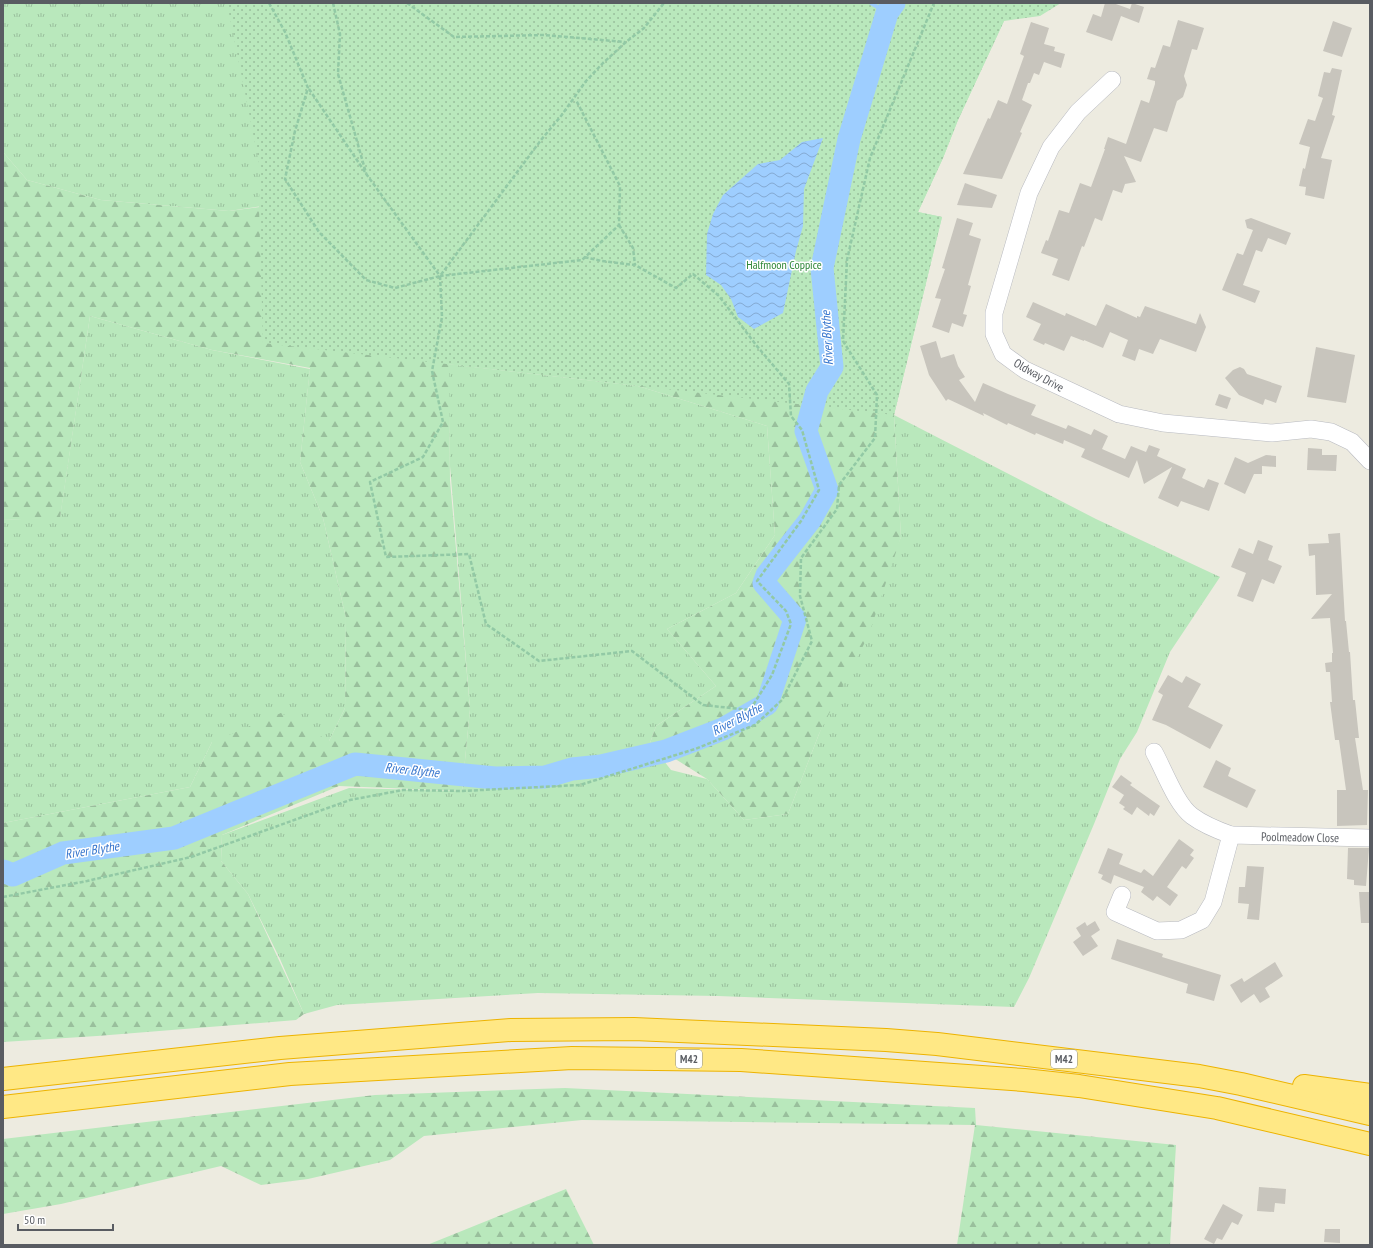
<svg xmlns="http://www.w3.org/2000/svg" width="1373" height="1248" font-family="'PT Sans Narrow',sans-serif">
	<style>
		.grass { fill: url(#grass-tufts) }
		.forest { fill: url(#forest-firs) }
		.park { fill: url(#park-dots) }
		.water { fill: url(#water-waves) }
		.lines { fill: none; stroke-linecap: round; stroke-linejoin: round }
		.stream { stroke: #9eceff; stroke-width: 4 }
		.river { stroke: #9eceff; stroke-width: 23 }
		.building { fill: #c8c5bd }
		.minor-casing { stroke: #b8bac0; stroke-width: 18 }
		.highway-casing { stroke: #edb300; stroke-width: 24 }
		.path { stroke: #92c9a5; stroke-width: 2.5; stroke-dasharray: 4 2; stroke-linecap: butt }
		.minor { stroke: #fff; stroke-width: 17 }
		.highway { stroke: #ffe885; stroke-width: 22 }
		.labels { text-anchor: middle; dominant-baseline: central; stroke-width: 3; stroke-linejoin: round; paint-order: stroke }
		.shield { fill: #fff; stroke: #8b8d91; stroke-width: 1 }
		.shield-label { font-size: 11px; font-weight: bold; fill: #595c62 }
		.park-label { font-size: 12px; fill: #2d8637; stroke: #fff }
		.street-label { font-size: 12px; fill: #595c62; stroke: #fff }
		.water-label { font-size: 13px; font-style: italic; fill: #3776cd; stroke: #fff }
	</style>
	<defs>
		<pattern id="grass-tufts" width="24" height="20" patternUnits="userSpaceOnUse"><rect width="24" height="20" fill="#b9e8bc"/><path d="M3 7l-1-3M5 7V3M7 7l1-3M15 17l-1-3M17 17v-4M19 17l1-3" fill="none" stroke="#99bf9c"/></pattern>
		<pattern id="forest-firs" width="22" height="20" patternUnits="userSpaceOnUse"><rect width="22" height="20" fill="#b9e8bc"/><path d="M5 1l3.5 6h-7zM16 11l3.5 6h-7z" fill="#99bf9c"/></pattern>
		<pattern id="park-dots" width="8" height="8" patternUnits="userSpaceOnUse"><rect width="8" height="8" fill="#b9e8bc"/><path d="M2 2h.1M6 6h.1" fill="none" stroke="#99bf9c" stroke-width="1.8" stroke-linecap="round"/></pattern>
		<pattern id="water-waves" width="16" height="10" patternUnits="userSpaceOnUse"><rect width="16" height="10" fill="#9eceff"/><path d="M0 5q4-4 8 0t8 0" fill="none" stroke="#84aad2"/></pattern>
	</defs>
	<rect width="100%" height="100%" fill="#edebe0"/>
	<g class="grass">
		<polygon points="3,3 441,3 275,204 229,211 101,200 27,180 3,152"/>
		<polygon points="90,316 212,350 310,369 300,462 323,518 346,618 345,708 329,741 212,742 190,787 3,823 3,520 60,517"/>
		<polygon points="448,364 638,386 767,426 775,535 736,593 667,629 716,686 656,726 650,743 671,770 707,779 744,820 788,814 819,734 901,537 894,415 1096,519 1220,577 1170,652 1137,732 1120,759 1094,824 1029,978 1014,1007 718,996 538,993 337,1005 304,1014 280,959 248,894 221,861 222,835 349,788 462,791 470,709 450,466"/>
	</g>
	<g class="forest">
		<polygon points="1004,21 958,120 943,158 918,212 942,217 894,415 901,537 869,634 819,734 788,814 744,820 707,779 650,743 656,726 716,686 667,629 736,593 775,535 767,426 638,386 449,364 450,480 470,709 462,791 339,786 222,835 221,861 248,894 304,1014 296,1020 97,1036 3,1042 3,823 190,787 212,742 281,713 329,741 345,708 346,618 323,518 300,462 310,368 212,350 90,316 60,518 3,520 3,152 27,180 101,200 229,211 275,205"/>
		<polygon points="565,1088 975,1108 976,1125 1176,1145 1170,1245 957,1245 975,1125 582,1120 424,1136 390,1160 308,1179 261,1185 221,1166 61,1204 3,1214 3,1139 375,1095"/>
		<polygon points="566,1189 594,1245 427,1245"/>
	</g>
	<polygon class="park" points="227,3 1061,3 1040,16 1004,21 958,120 943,158 918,212 942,217 894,415 263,343 259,207 260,168"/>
	<polygon class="water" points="823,138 804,189 803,226 796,251 783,313 754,329 738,317 731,299 721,285 706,275 707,234 713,214 723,195 758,164 780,160 802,142"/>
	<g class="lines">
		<polyline class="stream" points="871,3 887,13"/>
		<polyline class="river" points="3,871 13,875 63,853 174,838 355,764 495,778 545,777 572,769 601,766 666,751 723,729 767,704 795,619 764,583 767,575 810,520 827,490 806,431 817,391 832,367 822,268 849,139 887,13 894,3"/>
	</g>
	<g class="building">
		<polygon points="1105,3 1113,3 1130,9 1132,3 1144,7 1139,23 1121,16 1112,41 1086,32 1093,14 1101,17"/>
		<polygon points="1178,20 1204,28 1197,50 1192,49 1184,76 1187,85 1183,97 1177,101 1167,132 1154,128 1141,162 1124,156 1136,182 1125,184 1122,193 1113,190 1102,221 1095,218 1084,247 1082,246 1069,281 1052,275 1058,259 1041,253 1046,240 1048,241 1059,210 1069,213 1080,183 1091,187 1105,149 1104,149 1108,137 1126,144 1141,100 1149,103 1155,84 1155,81 1147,79 1151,67 1155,68 1163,45 1170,47"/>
		<polygon points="1333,21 1352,28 1342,57 1323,51"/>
		<polygon points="1031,22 1049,28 1044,44 1055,47 1054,51 1065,54 1061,68 1044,62 1039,75 1034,73 1030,83 1028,83 1022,100 1032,105 1020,132 1022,133 1002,179 963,174 988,118 990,119 998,100 1007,104 1024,56 1020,54"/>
		<polygon points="1332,68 1342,70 1332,115 1335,116 1321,158 1332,160 1324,199 1305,195 1306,187 1299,186 1303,168 1305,169 1310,147 1299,144 1308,119 1315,121 1323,98 1318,96 1324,72 1330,73"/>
		<polygon points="965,183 997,195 992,208 957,205"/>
		<polygon points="957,218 973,223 969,235 981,239 968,285 971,286 963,314 967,315 963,327 952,323 949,333 932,327 941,299 935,298 945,269 942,268"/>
		<polygon points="1251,218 1291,233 1286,245 1268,238 1262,252 1256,250 1243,285 1260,291 1255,303 1222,290 1237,253 1243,255 1253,230 1247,228 1245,220"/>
		<polygon points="1033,302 1065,316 1066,313 1096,326 1106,304 1137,318 1137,316 1140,317 1145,306 1196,324 1200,313 1206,327 1196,352 1160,339 1153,354 1139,349 1135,361 1122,356 1128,340 1110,332 1103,348 1084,340 1084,341 1071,336 1064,351 1045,343 1044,345 1033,340 1041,324 1026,317"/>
		<polygon points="936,341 941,358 954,354 958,366 965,377 959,380 975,402 983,383 1008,394 1036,405 1031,415 1066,429 1068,425 1091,435 1094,429 1108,436 1102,449 1125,459 1131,446 1146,452 1149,445 1160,449 1157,456 1186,469 1182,478 1204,488 1208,479 1219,483 1209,511 1181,501 1178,507 1158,498 1172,467 1144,484 1137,460 1129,478 1081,457 1085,449 1064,440 1063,444 1036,433 1035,435 1008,423 1007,425 983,413 984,416 948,399 946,401 929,375 920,346"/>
		<polygon points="1316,347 1355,355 1346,403 1307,397"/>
		<polygon points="1240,367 1244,369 1247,374 1282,386 1276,403 1265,399 1263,405 1239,395 1225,378 1233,370"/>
		<polygon points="1219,394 1231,398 1227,409 1215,405"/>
		<polygon points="1308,448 1322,449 1322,455 1337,455 1336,471 1307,470"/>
		<polygon points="1266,455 1276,456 1276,467 1262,466 1262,474 1254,474 1245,494 1224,484 1235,457 1248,463"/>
		<polygon points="1340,533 1345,621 1346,621 1349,652 1350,652 1353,700 1355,700 1359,738 1355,738 1363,790 1368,790 1367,825 1337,826 1337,790 1346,790 1339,740 1335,740 1330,702 1332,702 1330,672 1326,672 1325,663 1332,662 1332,653 1333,653 1330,618 1311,619 1332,594 1316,595 1315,555 1309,556 1308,544 1329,543 1328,534"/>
		<polygon points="1258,540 1273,546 1268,560 1282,566 1274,584 1262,579 1253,602 1237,596 1246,573 1231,567 1239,548 1253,554"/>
		<polygon points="1168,675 1182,683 1186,676 1201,684 1188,707 1223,725 1210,749 1166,725 1152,720 1163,695 1158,692"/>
		<polygon points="1216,760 1231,768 1228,776 1256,790 1247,808 1203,787"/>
		<polygon points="1121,775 1132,783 1130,785 1160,806 1154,816 1150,813 1149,816 1137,807 1132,815 1123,809 1125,807 1119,803 1124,795 1112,787"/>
		<polygon points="1179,839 1194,850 1190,855 1194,858 1186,869 1182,866 1167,887 1178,895 1170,906 1157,896 1153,901 1141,892 1144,887 1114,875 1111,884 1101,879 1103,875 1098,873 1108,848 1123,854 1119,864 1141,873 1144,869 1153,876"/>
		<polygon points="1348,848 1369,848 1366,886 1354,885 1354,880 1347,879"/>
		<polygon points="1247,866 1264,867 1259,920 1247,919 1249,904 1238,903 1239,887 1245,887"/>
		<polygon points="1359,892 1370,892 1370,923 1361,923"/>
		<polygon points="1095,921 1100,930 1091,936 1098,946 1083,956 1073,942 1081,936 1076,928 1085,922 1087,926"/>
		<polygon points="1117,939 1163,954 1162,957 1221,975 1214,1001 1186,993 1188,984 1111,959"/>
		<polygon points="1275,962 1283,976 1265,988 1270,997 1260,1003 1254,994 1241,1003 1230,985 1242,978 1244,982"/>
		<polygon points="1259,1187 1286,1189 1285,1204 1275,1203 1274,1212 1257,1211"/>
		<polygon points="1223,1204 1243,1215 1238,1225 1232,1222 1222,1240 1217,1238 1214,1244 1204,1239"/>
		<polygon points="1325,1229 1340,1229 1340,1243 1324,1242"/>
	</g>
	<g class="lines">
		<defs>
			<g id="minor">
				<polyline points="1112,80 1078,112 1051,147 1029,193 994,313 994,334 1003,354 1025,370 1119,414 1163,423 1272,433 1311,429 1331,432 1352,442 1370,461"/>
				<path d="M1154 752C1164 770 1176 804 1192 816 1204 825 1217 830 1231 835"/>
				<polyline points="1122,895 1115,912 1157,931 1181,930 1202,920 1213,902 1231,835 1370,838"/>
			</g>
			<g id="highway">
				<polyline points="3,1079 280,1048 511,1030 634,1029 886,1040 937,1044 1199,1076 1241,1084 1370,1114"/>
				<polyline points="1304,1086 1370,1095"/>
				<polyline points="3,1107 290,1074 572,1058 741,1060 1024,1080 1079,1086 1217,1108 1370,1144"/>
			</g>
		</defs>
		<use href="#minor" class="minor-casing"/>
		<use href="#highway" class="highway-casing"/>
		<g class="path">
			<polyline points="269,3 285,32 308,88 295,131 285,179 319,232 366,280 395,288 440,276 541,140 561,116 586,81 603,63 626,42 644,28 664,3"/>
			<polyline points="333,3 340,34 338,74 366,173"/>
			<polyline points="407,3 454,37 544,35 625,42"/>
			<polyline points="309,89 367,175 440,276 582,260 619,225 620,186 576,100"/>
			<polyline points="619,225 633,248 635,265"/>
			<polyline points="440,276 442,317 432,371 443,422 423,457 370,482 386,557 469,554 486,624 539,661 632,651 703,705 750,710 772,675 791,624 786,611 757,581 801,521 819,490 802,430 791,416 789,384 756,345 719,296 693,274 676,288 635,265 602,261 584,257"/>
			<polyline points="3,897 87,881 191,857 350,800 403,790 462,791 580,785 695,749 755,725 782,700 812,641 800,596 801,558 837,509 839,485 875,438 877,395 843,341 847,260 870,158 934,3"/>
		</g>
		<use href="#minor" class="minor"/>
		<use href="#highway" class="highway"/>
	</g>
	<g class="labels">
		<g class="shield">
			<rect x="676" y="1050" width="26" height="18" rx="3"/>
			<rect x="1051" y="1050" width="26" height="18" rx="3"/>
		</g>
		<g class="shield-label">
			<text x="689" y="1059">M42</text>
			<text x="1064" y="1059">M42</text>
		</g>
		<g class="park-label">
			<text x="784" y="264">Halfmoon Coppice</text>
		</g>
		<g class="street-label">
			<text transform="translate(1039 375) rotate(29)">Oldway Drive</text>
			<text transform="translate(1300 837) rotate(1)">Poolmeadow Close</text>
		</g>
		<g class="water-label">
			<text transform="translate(827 338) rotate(-93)">River Blythe</text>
			<text transform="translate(737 719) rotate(-28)">River Blythe</text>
			<text transform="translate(412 770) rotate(6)">River Blythe</text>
			<text transform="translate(92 850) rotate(-9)">River Blythe</text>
		</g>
	</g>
	<rect width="1373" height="1248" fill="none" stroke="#595c62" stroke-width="8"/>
	<path d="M18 1224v6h95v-6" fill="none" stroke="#595c62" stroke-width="2"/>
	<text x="24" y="1224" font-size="12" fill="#595c62" stroke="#ffffff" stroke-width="3" paint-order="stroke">50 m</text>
</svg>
